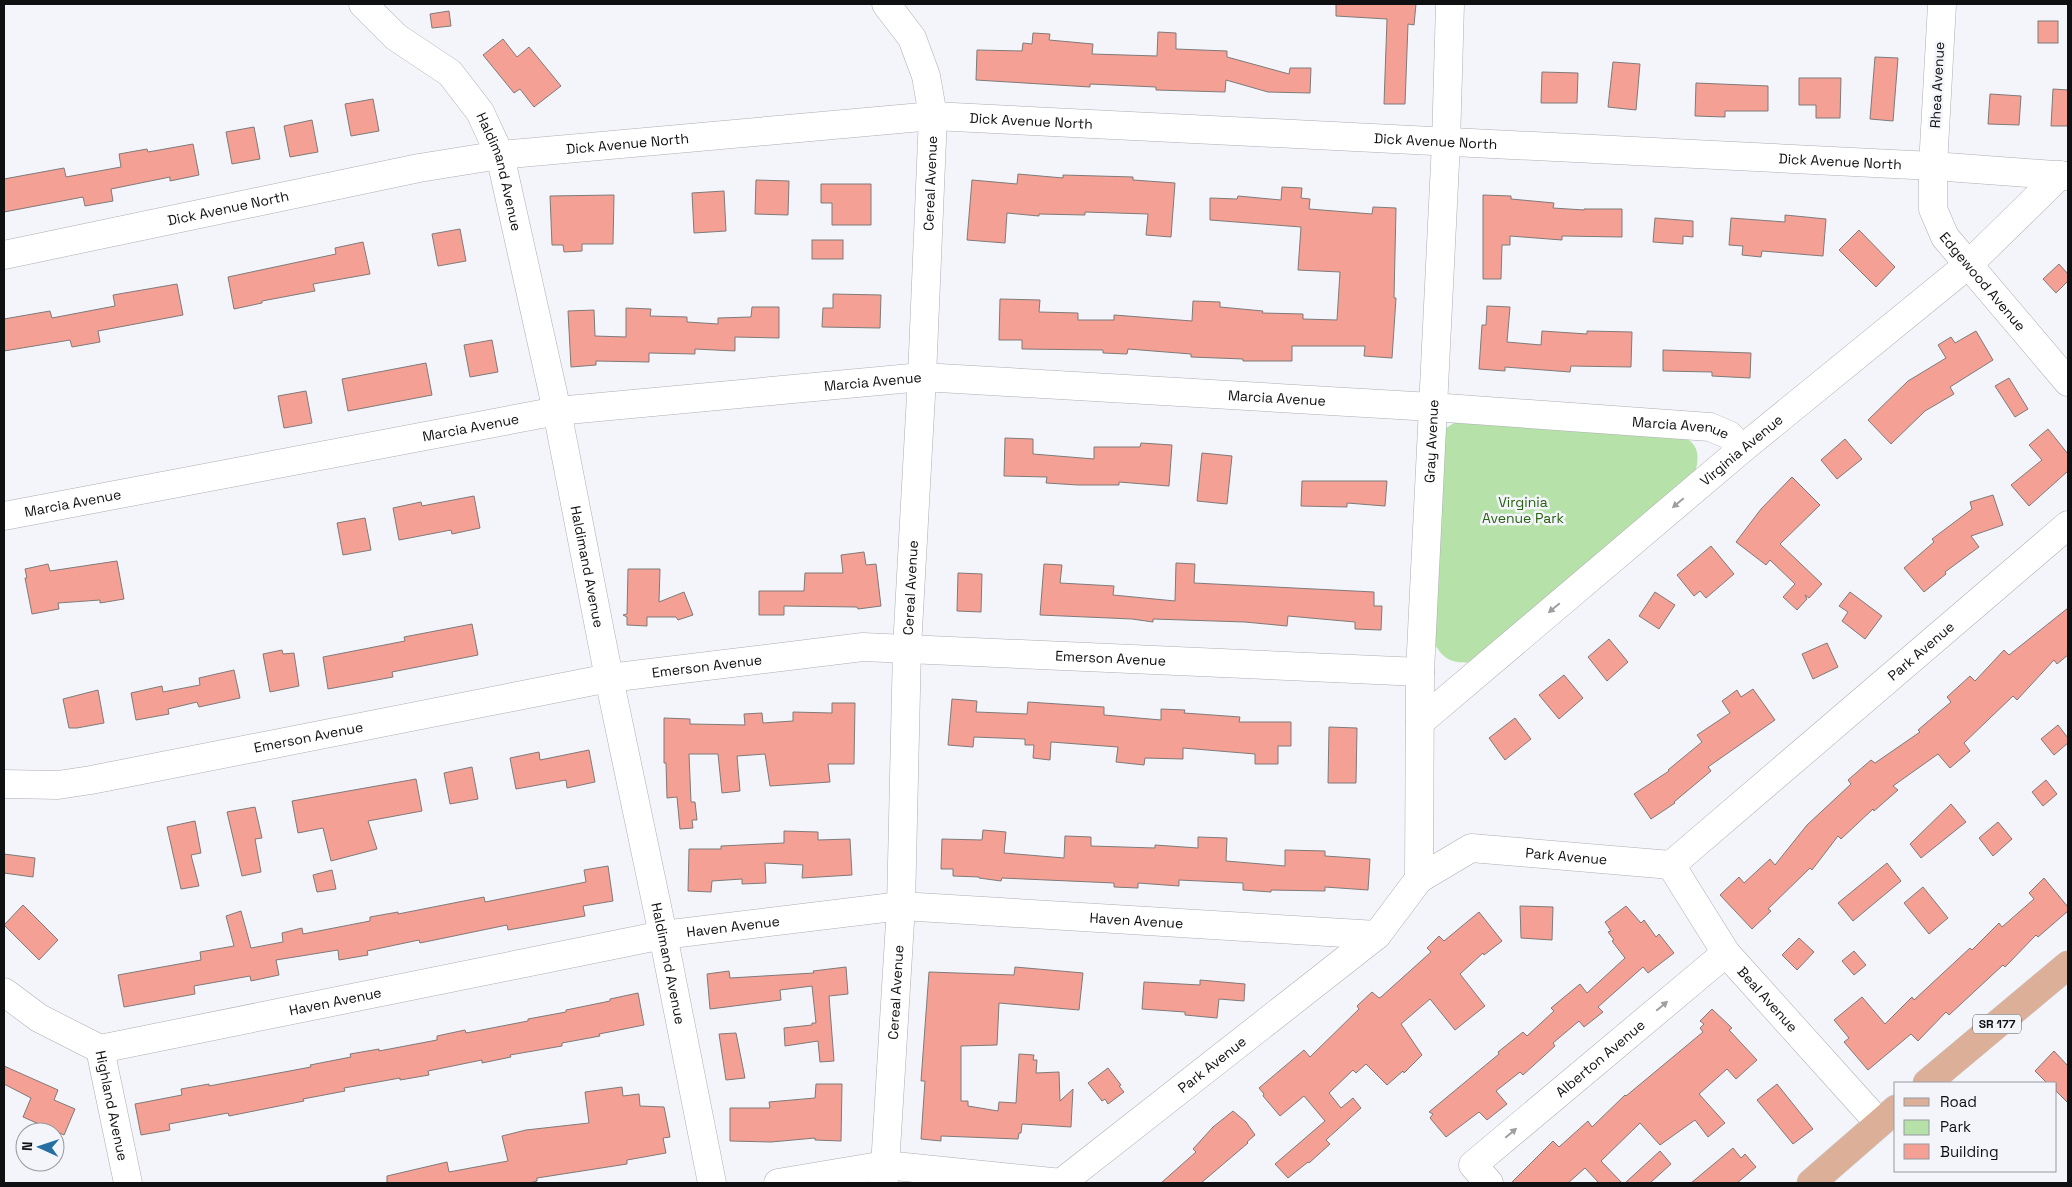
<svg xmlns="http://www.w3.org/2000/svg" width="2072" height="1187" font-family="'Space Grotesk',sans-serif">
	<style>
		.green { fill: #b6e2a9 }
		.building { fill: #f4a095; stroke: #7f7a79 }
		.lines { fill: none; stroke-linecap: round; stroke-linejoin: round }
		.minor-casing { stroke: #adaeb3; stroke-width: 29 }
		.major-casing { stroke: #cfcfcf; stroke-width: 29 }
		.minor { stroke: #fff; stroke-width: 28 }
		.major { stroke: #dcaf99; stroke-width: 28 }
		.oneway { fill: #9f9fa0 }
		.labels { text-anchor: middle; dominant-baseline: central; stroke-width: 5; stroke-linejoin: round; paint-order: stroke }
		.shield { fill: #f4f5fa; stroke: #545557; stroke-width: 1 }
		.shield-label { font-size: 12px; font-weight: bold; fill: #0f1011 }
		.street-label { font-size: 14px; fill: #0f1011; stroke: #f4f5fa }
		.park-label { font-size: 14px; fill: #286211; stroke: #f4f5fa }
	</style>
	<rect width="100%" height="100%" fill="#f4f5fa"/>
	<path class="green" d="M1457 421 1675 429C1699 446 1701 450 1694 478L1476 662C1449 664 1443 660 1430 636L1443 430Z"/>
	<g class="building">
		<polygon points="1336,4 1416,4 1414,25 1408,24 1405,104 1384,104 1387,19 1336,16"/>
		<polygon points="449,11 451,26 432,28 430,14"/>
		<rect x="2038" y="21" width="20" height="22"/>
		<polygon points="1158,32 1176,33 1176,49 1227,51 1227,57 1289,74 1290,68 1311,68 1310,93 1268,92 1226,80 1225,92 1156,90 1156,87 1090,84 1090,87 976,80 977,50 1022,51 1023,43 1032,44 1033,33 1050,34 1049,40 1093,44 1092,54 1157,56"/>
		<polygon points="503,39 517,57 529,47 561,86 534,107 520,89 514,93 483,55"/>
		<polygon points="1875,57 1898,58 1893,121 1870,119"/>
		<polygon points="1613,62 1640,64 1636,110 1608,107"/>
		<polygon points="1542,72 1578,73 1577,103 1541,103"/>
		<polygon points="1799,78 1841,78 1840,118 1816,118 1816,105 1799,105"/>
		<polygon points="1696,83 1768,86 1768,111 1725,111 1725,117 1695,116"/>
		<polygon points="2053,89 2068,90 2068,126 2051,126"/>
		<polygon points="1990,94 2021,96 2019,125 1988,124"/>
		<polygon points="373,99 379,131 351,136 345,104"/>
		<polygon points="312,120 318,152 290,157 284,126"/>
		<polygon points="254,127 260,159 232,164 226,132"/>
		<polygon points="193,144 199,175 170,181 170,177 111,189 113,201 85,206 83,197 4,212 4,179 64,168 66,177 121,167 119,154 147,149 148,152"/>
		<polygon points="1018,174 1063,178 1063,175 1133,177 1133,180 1175,183 1171,237 1146,235 1148,214 1085,212 1085,215 1039,214 1039,216 1007,213 1005,243 967,240 972,180 1017,184"/>
		<polygon points="756,180 789,181 788,215 755,214"/>
		<polygon points="821,184 871,184 871,225 832,225 832,203 821,203"/>
		<polygon points="1282,187 1302,188 1301,198 1310,199 1309,209 1372,214 1373,207 1396,208 1394,298 1396,298 1392,358 1364,356 1365,346 1292,346 1292,361 1243,361 1243,359 1191,357 1191,354 1128,349 1127,354 1103,353 1103,350 1022,349 1022,340 999,340 1000,299 1040,300 1039,312 1078,313 1078,320 1114,320 1114,315 1192,321 1193,301 1220,302 1220,307 1263,311 1262,313 1303,314 1303,319 1337,320 1340,272 1298,270 1301,227 1210,220 1210,198 1237,199 1238,196 1281,200"/>
		<polygon points="724,191 726,231 694,233 692,193"/>
		<polygon points="614,195 613,244 582,244 582,251 564,252 563,245 552,245 550,196"/>
		<polygon points="1483,195 1511,196 1511,199 1554,203 1553,208 1584,210 1584,209 1622,209 1622,237 1562,236 1562,240 1510,236 1510,245 1502,245 1501,279 1483,279"/>
		<polygon points="1785,215 1826,219 1823,256 1762,251 1761,257 1742,255 1743,246 1729,245 1731,218 1785,222"/>
		<polygon points="1655,218 1693,221 1693,237 1683,236 1683,244 1653,242"/>
		<polygon points="460,229 466,261 438,266 432,234"/>
		<polygon points="1859,230 1895,267 1876,287 1839,250"/>
		<rect x="812" y="240" width="31" height="19"/>
		<polygon points="363,242 370,274 313,284 315,291 262,301 262,303 234,309 228,277 336,254 335,248"/>
		<polygon points="2059,264 2068,274 2068,281 2056,293 2043,279"/>
		<polygon points="177,284 183,315 98,331 100,342 72,347 70,340 4,351 4,319 50,311 52,318 115,306 113,295"/>
		<polygon points="833,294 881,295 880,328 822,327 823,308 833,308"/>
		<polygon points="1487,306 1510,307 1507,342 1541,345 1542,331 1587,334 1587,331 1632,332 1631,367 1571,366 1570,372 1505,367 1505,371 1479,369 1482,325 1486,325"/>
		<polygon points="752,307 779,307 779,338 735,337 735,351 695,349 695,354 649,353 649,362 596,361 596,365 571,367 568,311 594,310 595,336 626,337 626,308 651,309 650,316 687,317 687,322 718,324 718,318 751,317"/>
		<polygon points="1976,331 1993,360 1950,387 1954,394 1925,411 1891,444 1868,420 1908,381 1946,358 1938,345 1951,337 1955,343"/>
		<polygon points="492,340 498,372 470,377 464,345"/>
		<polygon points="1663,350 1751,353 1750,378 1712,376 1712,372 1663,371"/>
		<polygon points="426,363 432,395 348,411 342,379"/>
		<polygon points="2009,378 2028,409 2015,417 1995,386"/>
		<polygon points="306,391 312,423 284,428 278,396"/>
		<polygon points="2048,429 2068,454 2068,471 2029,506 2011,485 2042,460 2029,445"/>
		<polygon points="1005,438 1033,439 1033,454 1094,459 1094,447 1140,447 1141,443 1172,445 1169,486 1119,482 1119,485 1078,485 1046,483 1047,477 1004,476"/>
		<polygon points="1845,439 1862,459 1837,479 1821,460"/>
		<polygon points="1202,453 1232,456 1227,504 1197,501"/>
		<polygon points="1792,477 1820,505 1780,544 1822,584 1809,598 1805,595 1807,599 1797,610 1783,597 1795,584 1770,560 1766,565 1736,542 1761,509"/>
		<polygon points="1302,481 1387,481 1385,506 1347,503 1347,507 1301,506"/>
		<polygon points="1993,495 2003,525 1971,536 1979,547 1945,572 1946,574 1924,592 1904,568 1934,542 1932,539 1972,509 1970,502"/>
		<polygon points="474,496 480,528 452,534 451,530 399,540 393,508 421,502 422,506"/>
		<polygon points="365,518 371,550 343,555 337,523"/>
		<polygon points="1711,546 1734,574 1706,598 1700,591 1694,596 1677,575"/>
		<polygon points="864,552 866,565 876,564 881,606 858,609 857,607 784,606 784,615 759,615 759,591 804,591 805,573 843,573 841,555"/>
		<polygon points="117,561 124,599 100,603 100,600 58,603 59,609 32,614 25,578 27,578 25,569 48,564 50,571"/>
		<polygon points="1176,563 1195,564 1194,583 1374,592 1374,606 1382,606 1381,630 1355,629 1355,622 1288,616 1287,626 1245,622 1153,619 1153,622 1132,619 1040,615 1044,564 1062,565 1060,583 1114,586 1113,595 1175,601"/>
		<polygon points="628,569 660,569 659,602 684,592 693,615 678,620 676,617 647,617 647,626 627,625 627,617 623,615 627,614"/>
		<polygon points="958,573 982,574 981,612 957,611"/>
		<polygon points="1655,592 1675,605 1659,629 1639,616"/>
		<polygon points="1850,592 1882,616 1865,639 1842,621 1848,612 1839,606"/>
		<polygon points="2068,608 2068,655 2057,664 2054,660 2017,700 2013,696 1964,743 1970,751 1950,768 1938,754 1893,786 1898,790 1874,811 1873,809 1841,839 1838,836 1812,870 1810,868 1768,909 1771,911 1752,929 1720,895 1739,877 1744,883 1770,859 1775,865 1807,825 1851,784 1848,780 1871,760 1875,763 1920,732 1918,730 1951,702 1947,697 1970,676 1975,681 2004,650 2009,655"/>
		<polygon points="472,624 478,655 392,672 393,677 328,689 323,657 405,641 404,637"/>
		<polygon points="1609,639 1628,662 1607,681 1588,657"/>
		<polygon points="1827,643 1838,667 1813,679 1802,654"/>
		<polygon points="282,650 283,654 294,653 299,686 270,692 263,654"/>
		<polygon points="234,670 240,698 199,707 197,702 168,709 169,714 136,720 131,693 162,686 163,692 200,685 199,678"/>
		<polygon points="1564,675 1583,698 1559,719 1539,695"/>
		<polygon points="1753,689 1775,720 1708,767 1711,771 1674,802 1675,803 1651,819 1634,794 1669,771 1668,770 1702,742 1697,735 1730,713 1722,701 1737,690 1741,697"/>
		<polygon points="98,690 104,723 77,728 69,728 63,699"/>
		<polygon points="952,699 977,701 976,712 1027,714 1028,702 1104,707 1104,715 1161,720 1161,709 1185,710 1184,713 1240,717 1239,722 1291,722 1291,746 1278,746 1278,764 1255,764 1255,754 1183,748 1183,759 1145,758 1144,765 1116,762 1118,747 1051,742 1050,760 1033,758 1034,745 1025,745 1025,739 974,737 973,747 948,745"/>
		<polygon points="832,703 855,703 854,764 828,764 830,782 770,786 765,754 737,756 740,791 722,793 718,754 689,754 691,802 695,802 697,820 692,820 693,828 680,829 677,797 667,798 666,763 664,763 664,718 690,719 690,724 745,725 744,714 762,713 763,723 793,721 793,712 832,713"/>
		<polygon points="1515,718 1531,739 1505,760 1489,738"/>
		<polygon points="2058,725 2068,738 2068,743 2054,755 2041,739"/>
		<polygon points="1329,727 1357,728 1356,783 1328,783"/>
		<polygon points="589,750 595,782 567,788 566,780 516,789 510,758 539,752 540,760"/>
		<polygon points="472,767 478,799 450,804 444,773"/>
		<polygon points="416,779 422,811 368,821 377,849 331,861 323,828 298,833 292,801"/>
		<polygon points="2046,780 2057,794 2043,806 2032,792"/>
		<polygon points="1951,804 1966,822 1921,858 1910,844"/>
		<polygon points="255,807 262,838 255,839 261,872 242,876 227,812"/>
		<polygon points="195,821 201,853 191,855 199,886 181,889 167,827"/>
		<polygon points="1998,822 2012,839 1993,856 1979,838"/>
		<polygon points="983,830 1006,832 1004,853 1064,858 1065,836 1091,837 1091,846 1155,848 1155,845 1198,848 1198,837 1227,838 1226,861 1285,866 1285,850 1325,851 1325,856 1370,859 1368,890 1325,887 1325,891 1271,890 1271,892 1243,890 1243,883 1179,880 1179,886 1138,883 1138,888 1114,887 1114,883 1002,878 1001,881 979,878 979,877 953,876 953,869 941,869 942,839 982,840"/>
		<polygon points="784,831 818,832 818,840 850,839 852,875 802,878 803,865 765,863 766,883 742,884 742,879 712,881 711,892 688,891 689,849 721,849 721,846 784,843"/>
		<polygon points="4,854 35,858 33,877 4,873"/>
		<polygon points="1887,863 1901,881 1853,921 1838,903"/>
		<polygon points="608,866 613,901 583,906 585,916 508,930 507,925 420,943 419,940 367,951 368,955 339,960 338,950 276,960 279,975 251,981 250,976 194,986 195,994 124,1007 118,975 201,960 200,952 234,946 226,916 241,911 251,948 283,942 282,933 302,928 303,934 370,921 370,917 398,912 398,914 484,897 485,902 586,882 584,870"/>
		<polygon points="332,870 336,889 317,892 313,875"/>
		<polygon points="2044,878 2068,907 2068,911 2038,937 2036,935 2005,967 2003,965 1949,1015 1946,1012 1918,1041 1911,1034 1868,1070 1844,1042 1849,1038 1834,1020 1862,997 1885,1024 1912,997 1914,1000 1970,948 1972,950 1999,923 2002,927 2034,899 2029,893"/>
		<polygon points="1923,887 1948,918 1929,934 1904,903"/>
		<polygon points="23,905 58,940 39,960 4,925"/>
		<polygon points="1520,906 1553,907 1552,940 1521,938"/>
		<polygon points="1626,906 1641,923 1644,920 1656,937 1659,934 1674,953 1648,973 1643,967 1598,1007 1603,1012 1584,1027 1579,1021 1553,1043 1555,1046 1523,1075 1520,1072 1496,1091 1507,1104 1487,1120 1479,1112 1446,1137 1430,1118 1433,1114 1429,1112 1499,1054 1498,1052 1523,1032 1527,1036 1554,1011 1551,1008 1580,984 1587,993 1625,958 1612,941 1614,940 1608,932 1611,931 1605,922"/>
		<polygon points="1479,912 1502,941 1484,955 1483,953 1460,974 1485,1006 1455,1030 1430,999 1401,1024 1422,1055 1404,1073 1403,1071 1387,1085 1366,1064 1356,1073 1353,1070 1329,1093 1341,1108 1353,1098 1361,1108 1326,1140 1330,1144 1309,1163 1308,1162 1288,1178 1275,1164 1325,1121 1304,1096 1280,1116 1263,1096 1264,1094 1259,1088 1304,1050 1310,1057 1359,1009 1357,1006 1372,992 1379,998 1381,997 1431,952 1427,948 1439,936 1444,941"/>
		<polygon points="1799,938 1814,952 1797,970 1782,955"/>
		<polygon points="1854,951 1866,965 1854,975 1842,961"/>
		<polygon points="846,967 848,994 829,996 834,1061 820,1062 818,1041 785,1046 784,1028 812,1025 812,1023 816,1023 812,986 780,990 781,1000 710,1009 707,974 729,971 730,978 814,973 813,971"/>
		<polygon points="1015,967 1083,973 1079,1010 999,1003 997,1045 961,1046 961,1101 968,1101 968,1106 998,1111 999,1102 1016,1103 1019,1054 1034,1055 1033,1060 1037,1060 1036,1073 1059,1072 1060,1101 1073,1089 1071,1127 1022,1124 1021,1133 1019,1133 1018,1139 941,1136 941,1141 921,1139 925,1081 921,1081 929,972 1014,975"/>
		<polygon points="1200,980 1245,984 1244,1001 1219,999 1217,1018 1185,1015 1185,1012 1142,1009 1144,982 1200,985"/>
		<polygon points="638,993 644,1025 599,1034 600,1036 562,1043 562,1046 510,1055 511,1057 482,1063 482,1060 428,1071 429,1075 400,1080 400,1078 344,1088 345,1091 303,1099 304,1101 229,1116 228,1113 169,1124 170,1130 141,1135 135,1104 182,1095 181,1089 209,1084 209,1086 311,1067 310,1065 351,1057 350,1054 379,1049 379,1051 437,1040 437,1036 465,1030 466,1033 528,1021 528,1019 566,1012 566,1010 610,1001 610,999"/>
		<polygon points="1712,1009 1732,1028 1729,1030 1757,1060 1736,1079 1727,1069 1699,1094 1725,1123 1708,1137 1695,1120 1660,1145 1640,1123 1601,1161 1622,1183 1599,1183 1585,1168 1568,1183 1511,1183 1553,1141 1559,1147 1588,1121 1592,1127 1625,1095 1626,1096 1703,1032 1700,1028 1704,1024 1700,1021"/>
		<polygon points="736,1033 745,1078 726,1080 719,1034"/>
		<polygon points="2054,1051 2068,1066 2068,1103 2056,1091 2056,1083 2047,1083 2035,1071"/>
		<polygon points="4,1066 58,1090 54,1100 75,1109 64,1135 23,1117 31,1098 4,1084"/>
		<polygon points="1108,1068 1121,1085 1119,1086 1124,1092 1108,1104 1105,1099 1102,1101 1088,1083"/>
		<polygon points="816,1084 842,1084 841,1141 815,1140 815,1138 771,1142 730,1141 730,1108 770,1108 769,1102 815,1098"/>
		<polygon points="1777,1084 1813,1129 1793,1144 1757,1100"/>
		<polygon points="622,1087 623,1096 639,1094 640,1106 664,1107 670,1137 663,1138 666,1153 627,1160 627,1164 537,1178 537,1181 529,1183 387,1183 387,1176 447,1162 449,1172 508,1161 502,1136 526,1130 589,1123 585,1092"/>
		<polygon points="1233,1111 1246,1122 1255,1135 1247,1142 1248,1143 1201,1183 1161,1183 1196,1152 1193,1149 1213,1127"/>
		<polygon points="1733,1148 1741,1158 1745,1154 1756,1167 1737,1183 1691,1183"/>
		<polygon points="1660,1151 1671,1164 1650,1183 1625,1183"/>
	</g>
	<g class="lines">
		<defs>
			<g id="minor">
				<path id="s1" d="M363 4 396 37 450 73 480 112 500 155 557 411 609 678 663 935 712 1183"/>
				<path id="s2" d="M1942 4 1933 166V209L1945 237 2068 382"/>
				<path id="s3" d="M4 255 419 168 500 155 933 116 1933 166 2068 176"/>
				<path id="s4" d="M4 516 557 411 922 377 1432 407 1710 427 1729 435 1742 449"/>
				<path id="s5" d="M1420 722 1742 449 1969 264 2060 175"/>
				<path id="s6" d="M4 784 58 785 91 780 609 678 863 647 1420 672"/>
				<path id="s7" d="M1671 865 1726 953 1879 1123"/>
				<path id="s8" d="M1419 879 1420 672 1446 143 1450 4"/>
				<path id="s9" d="M4 992 39 1018 100 1049 128 1183"/>
				<path id="s10" d="M100 1049 663 935 901 906 1377 935"/>
				<polyline points="778,1183 885,1165 1062,1183"/>
				<path id="s11" d="M884 1183 901 906 907 648 922 377 933 116 926 76 912 38 886 4"/>
				<path id="s12" d="M1061 1183 1377 935 1419 879 1471 848 1671 865 2068 525"/>
				<path id="s13" d="M1489 1183 1473 1165 1726 953"/>
			</g>
			<g id="major">
				<polyline points="1927,1083 2068,965"/>
				<polyline points="1811,1183 1896,1109"/>
			</g>
		</defs>
		<use href="#minor" class="minor-casing"/>
		<use href="#major" class="major-casing"/>
		<use href="#minor" class="minor"/>
		<use href="#major" class="major"/>
	</g>
	<defs><path id="oneway-solid" d="M-6-.8H1V-3.2L6.5 0L1 3.2V.8H-6Z" transform="scale(1.25)"/></defs>
	<g class="oneway">
		<use href="#oneway-solid" transform="translate(1678 503) rotate(140)"/>
		<use href="#oneway-solid" transform="translate(1554 608) rotate(140)"/>
		<use href="#oneway-solid" transform="translate(1662 1006) rotate(-40)"/>
		<use href="#oneway-solid" transform="translate(1511 1133) rotate(-40)"/>
	</g>
	<g class="labels">
		<rect class="shield" x="1973" y="1014.5" width="48" height="19" rx="4"/>
		<g class="shield-label">
			<text x="1997" y="1024">SR 177</text>
		</g>
		<g class="street-label">
			<text transform="translate(1937 85) rotate(-87)">Rhea Avenue</text>
			<text stroke="none"><textPath href="#s3" startOffset="1039">Dick Avenue North</textPath></text>
			<text stroke="none"><textPath href="#s3" startOffset="1444">Dick Avenue North</textPath></text>
			<text stroke="none"><textPath href="#s3" startOffset="634">Dick Avenue North</textPath></text>
			<text stroke="none"><textPath href="#s3" startOffset="1849">Dick Avenue North</textPath></text>
			<text stroke="none"><textPath href="#s1" startOffset="224">Haldimand Avenue</textPath></text>
			<text stroke="none"><textPath href="#s11" startOffset="1001">Cereal Avenue</textPath></text>
			<text stroke="none"><textPath href="#s3" startOffset="229">Dick Avenue North</textPath></text>
			<text stroke="none"><textPath href="#s2" startOffset="294">Edgewood Avenue</textPath></text>
			<text stroke="none"><textPath href="#s4" startOffset="880">Marcia Avenue</textPath></text>
			<text stroke="none"><textPath href="#s4" startOffset="1285">Marcia Avenue</textPath></text>
			<text stroke="none"><textPath href="#s4" startOffset="475">Marcia Avenue</textPath></text>
			<text stroke="none"><textPath href="#s4" startOffset="1690">Marcia Avenue</textPath></text>
			<text stroke="none"><textPath href="#s8" startOffset="438">Gray Avenue</textPath></text>
			<text stroke="none"><textPath href="#s5" startOffset="421">Virginia Avenue</textPath></text>
			<text stroke="none"><textPath href="#s4" startOffset="70">Marcia Avenue</textPath></text>
			<text stroke="none"><textPath href="#s1" startOffset="629">Haldimand Avenue</textPath></text>
			<text stroke="none"><textPath href="#s11" startOffset="596">Cereal Avenue</textPath></text>
			<text stroke="none"><textPath href="#s12" startOffset="1062">Park Avenue</textPath></text>
			<text stroke="none"><textPath href="#s6" startOffset="1119">Emerson Avenue</textPath></text>
			<text stroke="none"><textPath href="#s6" startOffset="714">Emerson Avenue</textPath></text>
			<text stroke="none"><textPath href="#s6" startOffset="309">Emerson Avenue</textPath></text>
			<text stroke="none"><textPath href="#s12" startOffset="628">Park Avenue</textPath></text>
			<text stroke="none"><textPath href="#s10" startOffset="1050">Haven Avenue</textPath></text>
			<text stroke="none"><textPath href="#s10" startOffset="645">Haven Avenue</textPath></text>
			<text stroke="none"><textPath href="#s1" startOffset="1034">Haldimand Avenue</textPath></text>
			<text stroke="none"><textPath href="#s11" startOffset="191">Cereal Avenue</textPath></text>
			<text stroke="none"><textPath href="#s7" startOffset="166">Beal Avenue</textPath></text>
			<text stroke="none"><textPath href="#s10" startOffset="240">Haven Avenue</textPath></text>
			<text stroke="none"><textPath href="#s13" startOffset="190">Alberton Avenue</textPath></text>
			<text stroke="none"><textPath href="#s12" startOffset="192">Park Avenue</textPath></text>
			<text stroke="none"><textPath href="#s9" startOffset="170">Highland Avenue</textPath></text>
		</g>
		<g class="park-label">
			<text x="1523" y="502">Virginia<tspan x="1523" dy="16">Avenue Park</tspan></text>
		</g>
	</g>
	<rect width="2072" height="1187" fill="none" stroke="#0f1011" stroke-width="10"/>
	<rect x="1894" y="1082" width="162" height="90" fill="#f4f5fa" stroke="#98999d"/>
	<rect x="1904" y="1098" width="25" height="8" fill="#dcaf99" stroke="#98999d"/>
	<text x="1940" y="1107" font-size="15" fill="#0f1011">Road</text>
	<rect x="1904" y="1120" width="25" height="15" fill="#b6e2a9" stroke="#98999d"/>
	<text x="1940" y="1132" font-size="15" fill="#0f1011">Park</text>
	<rect x="1904" y="1144" width="25" height="15" fill="#f4a095" stroke="#98999d"/>
	<text x="1940" y="1157" font-size="15" fill="#0f1011">Building</text>
	<g transform="translate(40 1147) rotate(273)"><circle r="24" fill="#f4f5fa" stroke="#98999d"/>
	<path d="M0-4L9 19L0 12L-9 19Z" fill="#276fa3"/>
	<text y="-8" font-size="14" font-weight="bold" text-anchor="middle" fill="#0f1011">N</text>
	</g>
</svg>
